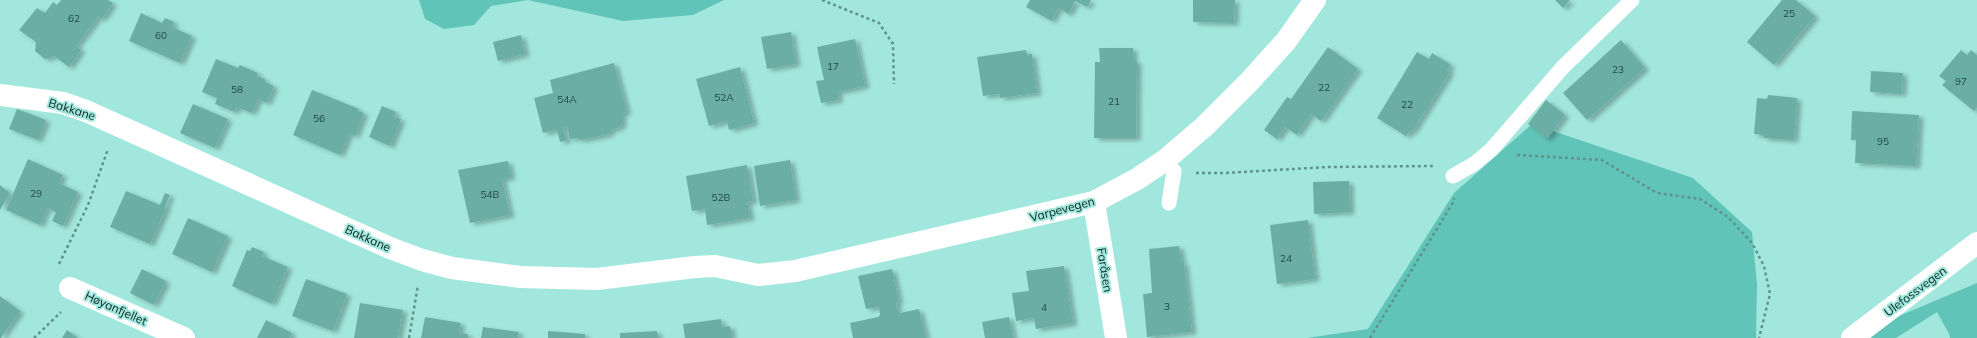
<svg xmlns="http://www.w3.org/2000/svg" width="1977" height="338" font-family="Mulish,sans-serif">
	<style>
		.green { fill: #61c4b8 }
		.building { fill: #6baea6; filter: url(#shadow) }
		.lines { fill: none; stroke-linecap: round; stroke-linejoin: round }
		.path { stroke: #5f938c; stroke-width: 2.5; stroke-dasharray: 3 3; stroke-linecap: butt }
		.lane { stroke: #fff; stroke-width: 15 }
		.street { stroke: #fff; stroke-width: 22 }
		.secondary { stroke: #fff; stroke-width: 22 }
		.labels { text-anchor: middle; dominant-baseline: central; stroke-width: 4; stroke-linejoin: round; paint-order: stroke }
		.number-label { font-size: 10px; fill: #224844 }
		.street-label { font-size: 12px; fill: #092623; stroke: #a2e7dd }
	</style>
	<defs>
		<filter id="shadow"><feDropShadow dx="4.5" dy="2.5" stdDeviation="2" flood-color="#0004"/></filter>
	</defs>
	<rect width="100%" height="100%" fill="#a2e7dd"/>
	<g class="green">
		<polygon points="419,0 724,0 693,15 623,21 528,0 491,6 474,25 444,29 425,19"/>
		<polygon points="1532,124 1693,178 1752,232 1757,284 1756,338 1307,338 1368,329 1454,193"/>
		<polygon points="1977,283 1977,338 1950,338 1949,334 1937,312 1896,338 1847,338"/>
	</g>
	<g class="building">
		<polygon points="61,0 108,0 113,3 102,19 98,17 76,46 81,50 69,67 54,56 45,59 35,51 36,42 19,30 37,8 45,13 53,2 57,5"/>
		<polygon points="1030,0 1091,0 1087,7 1075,1 1069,14 1058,8 1052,21 1026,7"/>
		<polygon points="1193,0 1235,0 1234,23 1193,22"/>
		<polygon points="1555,0 1570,0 1563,8"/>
		<polygon points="1782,0 1796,0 1815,16 1774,65 1747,42"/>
		<polygon points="141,13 162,23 165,18 174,22 172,27 192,36 180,63 129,41"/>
		<polygon points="791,32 796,64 767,69 761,37"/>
		<polygon points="521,35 525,54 498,61 493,42"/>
		<polygon points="855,39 865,86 837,92 839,100 821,103 816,81 824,80 817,47"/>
		<polygon points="1621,40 1645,68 1587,120 1563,93"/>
		<polygon points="1328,47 1358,69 1321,121 1311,114 1297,135 1285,127 1277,139 1264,130 1287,97 1291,99"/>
		<polygon points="1099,48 1133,48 1133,61 1137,61 1136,138 1094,138 1095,62 1100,62"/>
		<polygon points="1026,50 1027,55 1032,54 1037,93 1000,98 1000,94 983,96 977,57"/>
		<polygon points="1961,50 1967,55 1971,50 1977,55 1977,107 1974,111 1942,85 1946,81 1939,76"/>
		<polygon points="1417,52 1429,59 1432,53 1451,65 1447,70 1450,72 1412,132 1410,131 1406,136 1377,118"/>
		<polygon points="216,59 238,68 240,65 258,73 257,76 265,79 265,82 274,86 267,103 258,99 252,113 237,107 235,112 215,104 217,98 202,92"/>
		<polygon points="614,63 627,112 622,113 622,124 618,128 610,130 609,134 581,140 578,138 570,139 567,127 563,128 567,140 560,142 557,130 543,133 534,98 553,93 550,80"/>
		<polygon points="740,67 754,123 729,130 727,121 709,126 696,79"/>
		<polygon points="1871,71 1903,73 1902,94 1870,92"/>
		<polygon points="312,90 359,109 358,111 364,113 355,136 349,133 340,155 293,135"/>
		<polygon points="1768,95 1797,98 1794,140 1764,138 1764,135 1754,134 1757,98 1767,99"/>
		<polygon points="1546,100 1565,115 1547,139 1528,124"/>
		<polygon points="193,104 228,119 215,148 180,133"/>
		<polygon points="382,106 396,112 394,117 401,119 390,146 369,137"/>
		<polygon points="17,109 46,120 38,140 9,129"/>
		<polygon points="1852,111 1919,115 1916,166 1855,163 1856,140 1851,140"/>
		<polygon points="28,159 63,175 59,183 78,192 63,226 52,221 56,212 47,208 40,225 6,210"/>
		<polygon points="790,160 796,200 760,206 754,166"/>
		<polygon points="508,161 511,177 502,179 510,215 470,223 458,170"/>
		<polygon points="747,165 753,201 747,202 750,218 707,225 705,209 692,211 686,176"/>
		<polygon points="1349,181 1350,212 1314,214 1313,182"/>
		<polygon points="0,185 10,193 0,210"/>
		<polygon points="126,191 160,205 165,193 170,195 165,207 166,208 150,244 110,227"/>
		<polygon points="188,218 228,236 212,272 172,254"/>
		<polygon points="1308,220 1315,279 1277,284 1270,225"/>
		<polygon points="1179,246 1182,263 1184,263 1192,332 1147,337 1143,294 1152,293 1149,249"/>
		<polygon points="252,247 264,252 262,256 288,267 272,304 232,286 247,250 250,251"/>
		<polygon points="1064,266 1073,323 1036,329 1034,318 1016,321 1012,293 1029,291 1026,271"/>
		<polygon points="142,269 166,281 154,305 130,293"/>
		<polygon points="892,269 899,302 896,303 898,311 900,313 919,309 926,338 853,338 850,323 878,317 880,315 879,307 866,309 858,276"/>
		<polygon points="306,279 347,294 333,331 292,316"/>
		<polygon points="0,296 20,311 1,338 0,338"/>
		<polygon points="360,303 403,310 398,338 354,338"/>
		<polygon points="425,317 461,323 459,333 468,334 468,338 421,338"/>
		<polygon points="1009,317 1013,338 985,338 982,322"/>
		<polygon points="721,319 722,327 730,326 732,338 685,338 683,324"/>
		<polygon points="266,320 292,333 290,338 257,338"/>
		<polygon points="483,327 519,332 518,338 481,338"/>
		<polygon points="67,330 78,338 62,338"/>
		<polygon points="548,331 585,334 585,338 548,338"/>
		<polygon points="657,331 658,338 620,338 620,333"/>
	</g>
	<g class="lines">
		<g class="path">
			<polyline points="822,0 879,23 893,44 894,84"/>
			<polyline points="1517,155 1602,160 1657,193 1700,199 1728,217 1752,243 1764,266 1770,294 1759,338"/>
			<polyline points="1196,173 1225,173 1327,167 1435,166"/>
			<polyline points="59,264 88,205 108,149"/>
			<polyline points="34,338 61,312"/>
			<polyline points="409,338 418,285"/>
			<polyline points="1370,338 1454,201 1454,198"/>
		</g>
		<g class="lane">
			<polyline points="1164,161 1174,171 1169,203"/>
			<polyline points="1453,176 1474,164 1491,150 1563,67 1632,0"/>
		</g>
		<g class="street">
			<polyline points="0,95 63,103 86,111 390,248 422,260 452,268 520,277 597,279 695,267 715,266 758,275 795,271 1094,202 1137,179 1164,161 1205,126 1249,82 1286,41 1315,0"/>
			<polyline points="1094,202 1116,338"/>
			<polyline points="70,288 184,338"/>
		</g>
		<polyline class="secondary" points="1852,338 1977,243"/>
	</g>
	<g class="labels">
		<g class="number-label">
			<text x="1789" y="13">25</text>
			<text x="74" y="18">62</text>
			<text x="161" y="35">60</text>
			<text x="833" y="66">17</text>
			<text x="1618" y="69">23</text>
			<text x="1961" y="81">97</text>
			<text x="1324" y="87">22</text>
			<text x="237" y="89">58</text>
			<text x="724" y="97">52A</text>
			<text x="567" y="99">54A</text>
			<text x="1114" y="101">21</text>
			<text x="1407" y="104">22</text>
			<text x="319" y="118">56</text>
			<text x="1883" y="141">95</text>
			<text x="36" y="193">29</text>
			<text x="490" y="194">54B</text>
			<text x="721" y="197">52B</text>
			<text x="1286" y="258">24</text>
			<text x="1167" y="306">3</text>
			<text x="1044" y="307">4</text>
		</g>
		<g class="street-label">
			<text transform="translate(72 109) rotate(17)">Bakkane</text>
			<text transform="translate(1062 209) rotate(-15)">Varpevegen</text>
			<text transform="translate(368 238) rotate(24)">Bakkane</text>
			<text transform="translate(1105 270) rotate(81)">Faråsen</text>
			<text transform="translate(1915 291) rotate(-37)">Ulefossvegen</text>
			<text transform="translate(116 308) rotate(24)">Høyanfjellet</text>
		</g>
	</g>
</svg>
